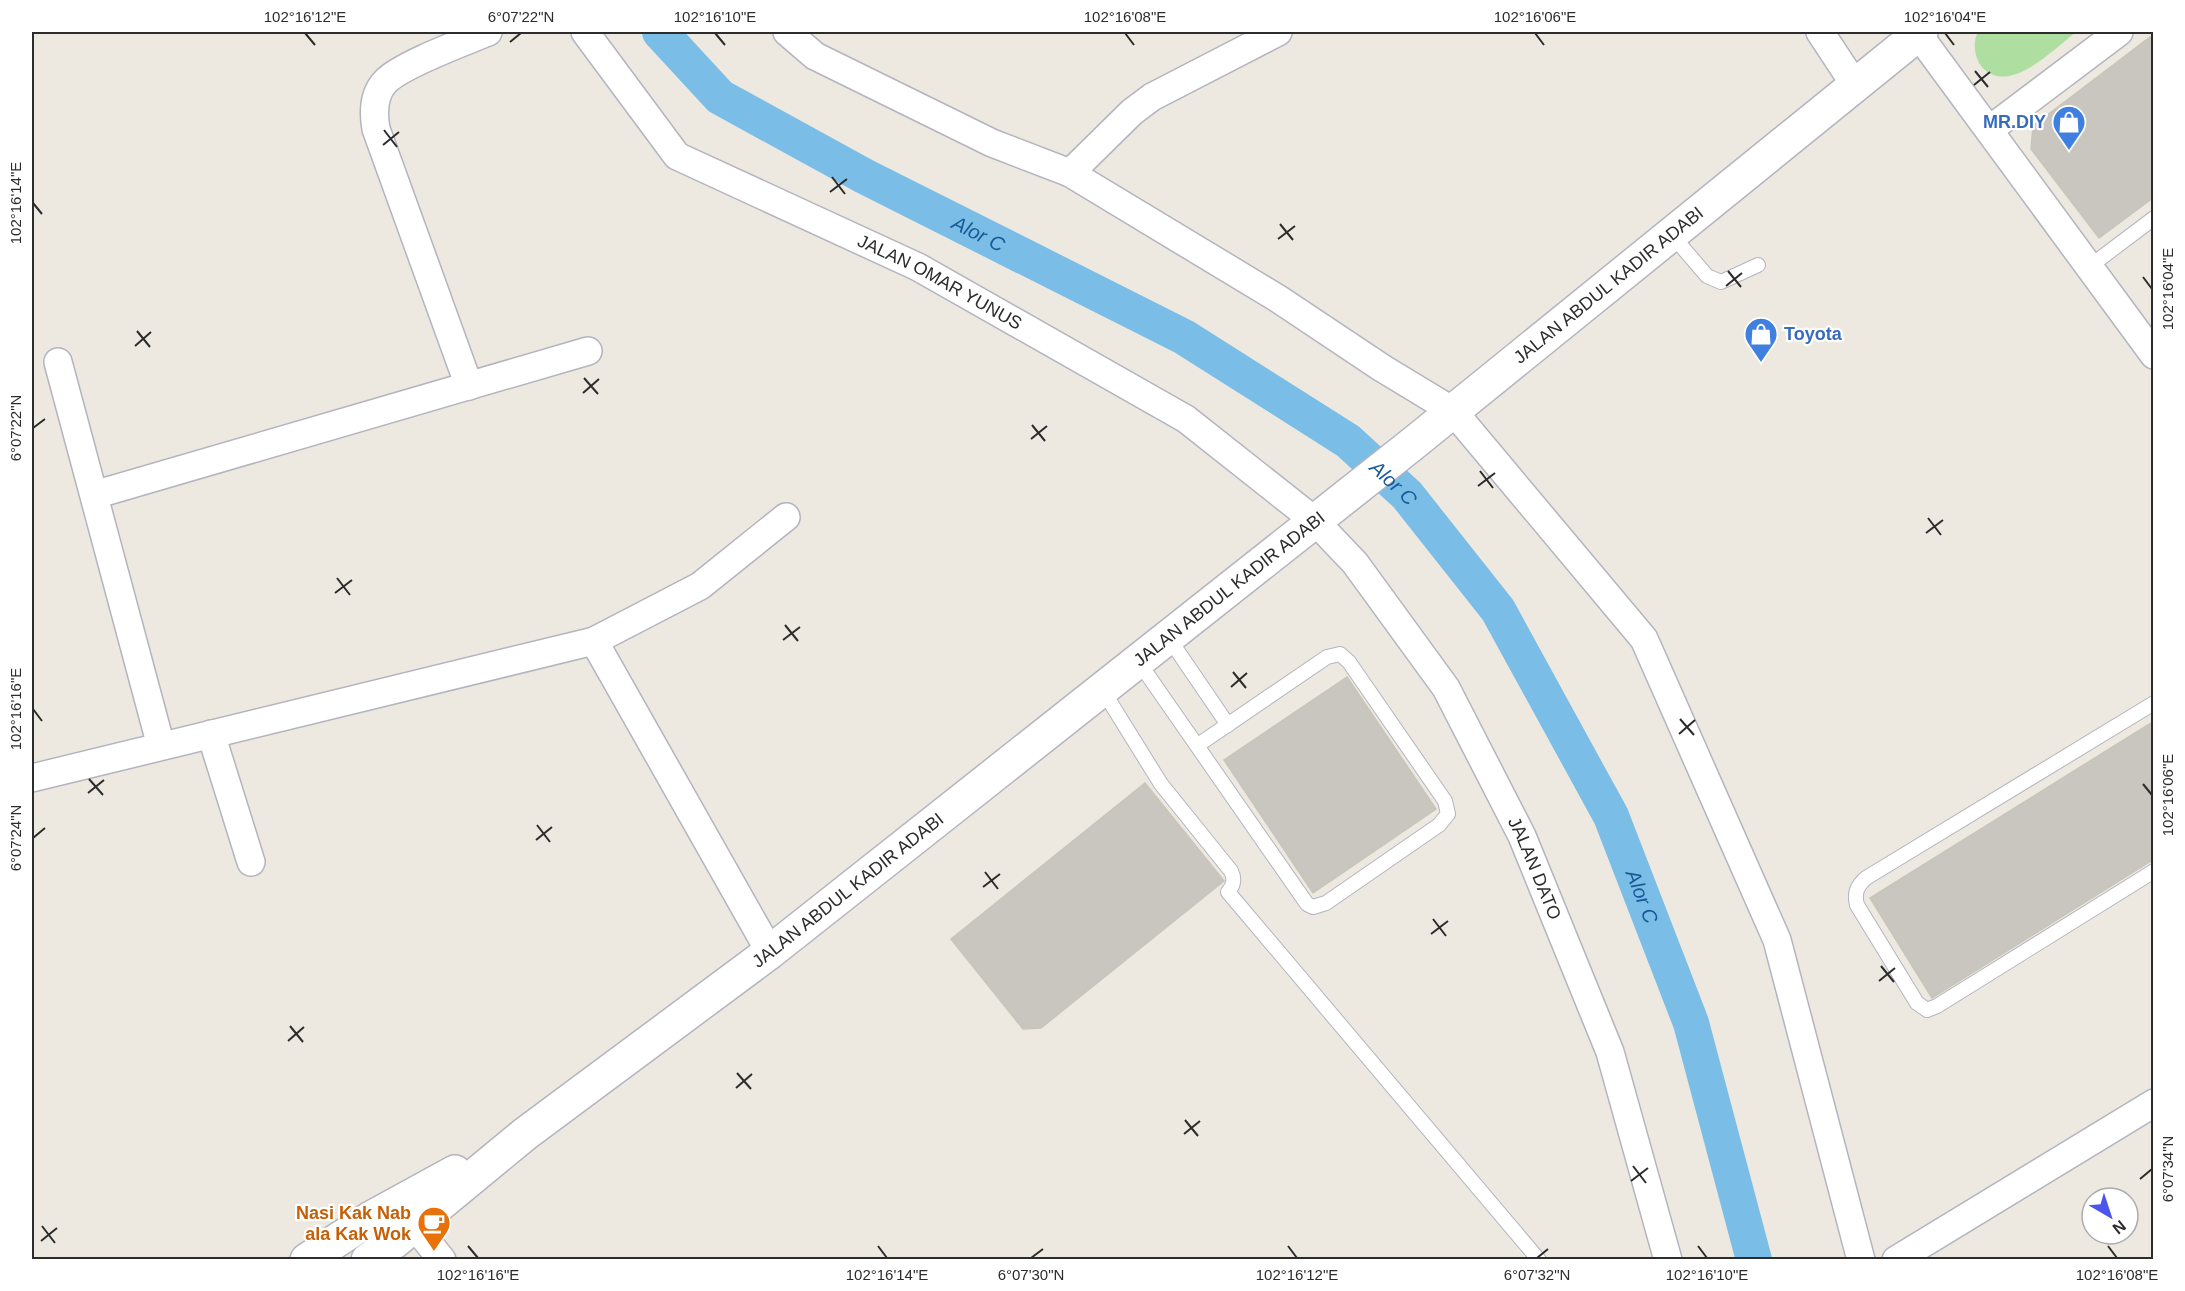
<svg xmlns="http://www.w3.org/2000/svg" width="2185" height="1291" font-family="Arial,sans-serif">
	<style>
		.green { fill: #aedfa0 }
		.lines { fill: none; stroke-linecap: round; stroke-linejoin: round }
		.canal { stroke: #7abde7; stroke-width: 36 }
		.building { fill: #c9c5bf; stroke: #c8c5b9; stroke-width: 1.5 }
		.lane-casing { stroke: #b3b4bf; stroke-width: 16 }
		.street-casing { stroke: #b3b4bf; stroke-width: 30 }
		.secondary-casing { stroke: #b3b4bf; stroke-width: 36 }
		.lane { stroke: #fff; stroke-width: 14 }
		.street { stroke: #fff; stroke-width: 27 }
		.secondary { stroke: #fff; stroke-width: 33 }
		.ticks { fill: none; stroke: #2c2c2c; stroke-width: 2 }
		.labels { text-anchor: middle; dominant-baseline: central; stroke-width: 4.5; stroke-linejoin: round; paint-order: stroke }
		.shop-label { font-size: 18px; font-weight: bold; fill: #366cbe; stroke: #fff; text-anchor: end }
		.street-label { font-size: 18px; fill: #2c2c2c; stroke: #fff }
		.food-label { font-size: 18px; font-weight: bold; fill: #c56008; stroke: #fff; text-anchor: end }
		.water-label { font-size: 20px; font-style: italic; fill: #175b96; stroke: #fff }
		.neatline { fill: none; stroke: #2c2c2c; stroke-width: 2 }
		.ticks-label { font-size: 15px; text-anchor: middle; fill: #2c2c2c }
	</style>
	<rect width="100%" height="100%" fill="#ede9e0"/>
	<path class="green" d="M1978 32H2076C2054 49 2004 101 1979 63 1974 53 1973 41 1978 32Z"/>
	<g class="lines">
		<path class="canal" id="s1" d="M660 32 720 97 864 176 1184 337 1348 441 1407 495 1498 610 1611 816 1691 1023 1754 1260"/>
	</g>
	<g class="building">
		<polygon points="2154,34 2154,197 2099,238 2031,149 2033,126"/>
		<polygon points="1347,677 1436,809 1313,893 1224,760"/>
		<polygon points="2154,721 2154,859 1932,998 1870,898"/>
		<polygon points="1145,783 1224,881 1041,1028 1023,1029 951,939"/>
	</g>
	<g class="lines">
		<defs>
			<g id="lane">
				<polyline points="1671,234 1707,276 1721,282 1758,265"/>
				<polyline points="2089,267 2154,218"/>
				<polyline points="1168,637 1228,725"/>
				<polyline points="1138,661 1307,904 1313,907 1326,903 1439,825 1448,814 1445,801 1349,662 1340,654 1327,657 1198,745"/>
				<path d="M1102 689 1161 784 1231 871C1235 879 1234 885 1228 892L1539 1260"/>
				<path d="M2154 703 1866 878C1857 886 1854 893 1857 905L1917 1003 1927 1010 1937 1006 2154 871"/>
			</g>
			<g id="street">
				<path id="s2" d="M585 32 677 156 918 267 1186 419 1315 521 1355 563 1446 688 1522 836 1610 1052 1668 1260"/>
				<polyline points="787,32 815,56 992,143 1070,173 1277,298 1382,368 1453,411 1644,639 1777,940 1861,1260"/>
				<polyline points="1820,32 1855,85"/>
				<polyline points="1918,34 2154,355"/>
				<polyline points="1989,130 2119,32"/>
				<polyline points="1070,173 1132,112 1152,97 1278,32"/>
				<polyline points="58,362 161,746"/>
				<path d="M469 386 376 129C373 112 373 94 386 81 403 64 464 42 488 32"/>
				<polyline points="94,495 588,351"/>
				<polyline points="594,641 770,952"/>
				<polyline points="211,734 251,862"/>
				<polyline points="32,778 594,641 700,586 786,517"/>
				<polyline points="414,1225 442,1260"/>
				<polyline points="1896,1260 2154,1103"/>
			</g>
			<g id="secondary">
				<polyline points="307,1260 371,1218 455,1172"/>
				<path id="s3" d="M368 1260 394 1242 525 1134 770 952 1415 442 1921 32"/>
			</g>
		</defs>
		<use href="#lane" class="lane-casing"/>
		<use href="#street" class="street-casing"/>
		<use href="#secondary" class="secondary-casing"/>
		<use href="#lane" class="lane"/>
		<use href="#street" class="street"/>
		<use href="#secondary" class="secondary"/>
	</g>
	<path class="ticks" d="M305 33 315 45M715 33 725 45M1125 33 1134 45M1535 33 1544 45M1945 33 1954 45M510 42 521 33M1975 71 1988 87M1974 85 1990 72M384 130 397 147M383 145 399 132M832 177 845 194M830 192 847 179M33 203 42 214M1280 224 1293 240M1278 239 1295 226M1728 271 1741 287M2143 277 2152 289M1726 286 1742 273M137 331 150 347M135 346 151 332M584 378 598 394M583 393 599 379M1032 425 1045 441M33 428 45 419M1031 439 1047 426M1480 471 1493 488M1478 486 1495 473M1928 518 1941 535M1926 533 1943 520M337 578 350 595M335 593 352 580M785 625 798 641M783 640 800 627M1233 672 1246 688M1231 687 1247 673M33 709 42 721M1680 719 1694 735M1679 734 1695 720M89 779 103 795M2143 784 2152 795M88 793 104 780M537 825 550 842M33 838 45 828M536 840 552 827M985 872 998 889M983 887 1000 874M1433 919 1446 936M1431 934 1448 921M1881 966 1894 982M1879 981 1895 968M290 1026 303 1042M288 1041 304 1027M737 1073 751 1089M736 1088 752 1074M1185 1120 1198 1136M1184 1134 1200 1121M1633 1166 1646 1183M2140 1179 2152 1169M1631 1181 1648 1168M42 1226 55 1243M41 1241 57 1228M468 1246 478 1258M878 1246 887 1258M1288 1246 1297 1258M1698 1246 1707 1258M2108 1246 2117 1258M1031 1258 1043 1249M1537 1258 1548 1249"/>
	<defs>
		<symbol id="shop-pin" viewBox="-11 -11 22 30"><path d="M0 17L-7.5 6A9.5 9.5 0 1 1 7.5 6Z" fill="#3f7fe0" stroke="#fff"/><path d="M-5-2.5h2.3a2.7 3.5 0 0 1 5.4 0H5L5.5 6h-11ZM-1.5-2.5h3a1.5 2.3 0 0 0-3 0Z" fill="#fff"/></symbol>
		<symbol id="cafe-pin" viewBox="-11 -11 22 30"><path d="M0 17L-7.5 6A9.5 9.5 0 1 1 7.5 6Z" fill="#e8710a" stroke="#fff"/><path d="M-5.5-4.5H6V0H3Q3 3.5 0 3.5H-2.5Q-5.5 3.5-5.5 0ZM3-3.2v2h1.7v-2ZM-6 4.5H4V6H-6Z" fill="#fff"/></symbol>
	</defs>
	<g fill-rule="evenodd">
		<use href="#shop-pin" x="2050" y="103" width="38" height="52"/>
		<use href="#shop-pin" x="1742" y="315" width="38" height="52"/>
		<use href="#cafe-pin" x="415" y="1204" width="38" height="52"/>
	</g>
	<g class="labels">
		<g class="shop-label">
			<text x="2046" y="122">MR.DIY</text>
			<text x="1784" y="334" text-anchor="start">Toyota</text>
		</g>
		<g class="street-label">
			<text stroke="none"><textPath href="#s2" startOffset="446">JALAN OMAR YUNUS</textPath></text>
			<text stroke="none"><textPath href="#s3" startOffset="1578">JALAN ABDUL KADIR ADABI</textPath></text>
			<text stroke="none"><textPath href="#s3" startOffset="1092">JALAN ABDUL KADIR ADABI</textPath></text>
			<text stroke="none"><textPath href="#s2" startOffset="1306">JALAN DATO</textPath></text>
			<text stroke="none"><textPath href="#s3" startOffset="606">JALAN ABDUL KADIR ADABI</textPath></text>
		</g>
		<g class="food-label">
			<text x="411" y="1213">Nasi Kak Nab<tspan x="411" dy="21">ala Kak Wok</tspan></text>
		</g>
		<g class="water-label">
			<text stroke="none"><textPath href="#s1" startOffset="381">Alor C</textPath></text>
			<text stroke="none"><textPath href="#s1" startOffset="867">Alor C</textPath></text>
			<text stroke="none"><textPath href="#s1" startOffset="1353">Alor C</textPath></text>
		</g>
	</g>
	<rect width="2185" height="1291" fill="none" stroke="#ffffff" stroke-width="66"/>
	<g transform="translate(2110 1216) rotate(141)"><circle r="28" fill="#ffffff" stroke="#ababab" stroke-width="1.5"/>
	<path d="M0-4.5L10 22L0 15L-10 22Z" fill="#4b56ee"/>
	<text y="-9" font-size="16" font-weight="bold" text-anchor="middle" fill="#2c2c2c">N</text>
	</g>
	<rect x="33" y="33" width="2119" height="1225" class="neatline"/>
	<g class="ticks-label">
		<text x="305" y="22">102°16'12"E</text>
		<text x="521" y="22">6°07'22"N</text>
		<text x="715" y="22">102°16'10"E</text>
		<text x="1125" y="22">102°16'08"E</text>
		<text x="1535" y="22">102°16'06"E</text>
		<text x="1945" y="22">102°16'04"E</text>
		<text transform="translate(16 203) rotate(-90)" y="5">102°16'14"E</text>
		<text transform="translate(2168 289) rotate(-90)" y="5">102°16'04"E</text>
		<text transform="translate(16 428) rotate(-90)" y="5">6°07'22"N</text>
		<text transform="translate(16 709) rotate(-90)" y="5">102°16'16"E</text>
		<text transform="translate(2168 795) rotate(-90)" y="5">102°16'06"E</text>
		<text transform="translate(16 838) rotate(-90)" y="5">6°07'24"N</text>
		<text transform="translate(2168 1169) rotate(-90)" y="5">6°07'34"N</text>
		<text x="478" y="1280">102°16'16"E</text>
		<text x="887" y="1280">102°16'14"E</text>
		<text x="1031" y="1280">6°07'30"N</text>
		<text x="1297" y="1280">102°16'12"E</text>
		<text x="1537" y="1280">6°07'32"N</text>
		<text x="1707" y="1280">102°16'10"E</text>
		<text x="2117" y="1280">102°16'08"E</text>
	</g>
</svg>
